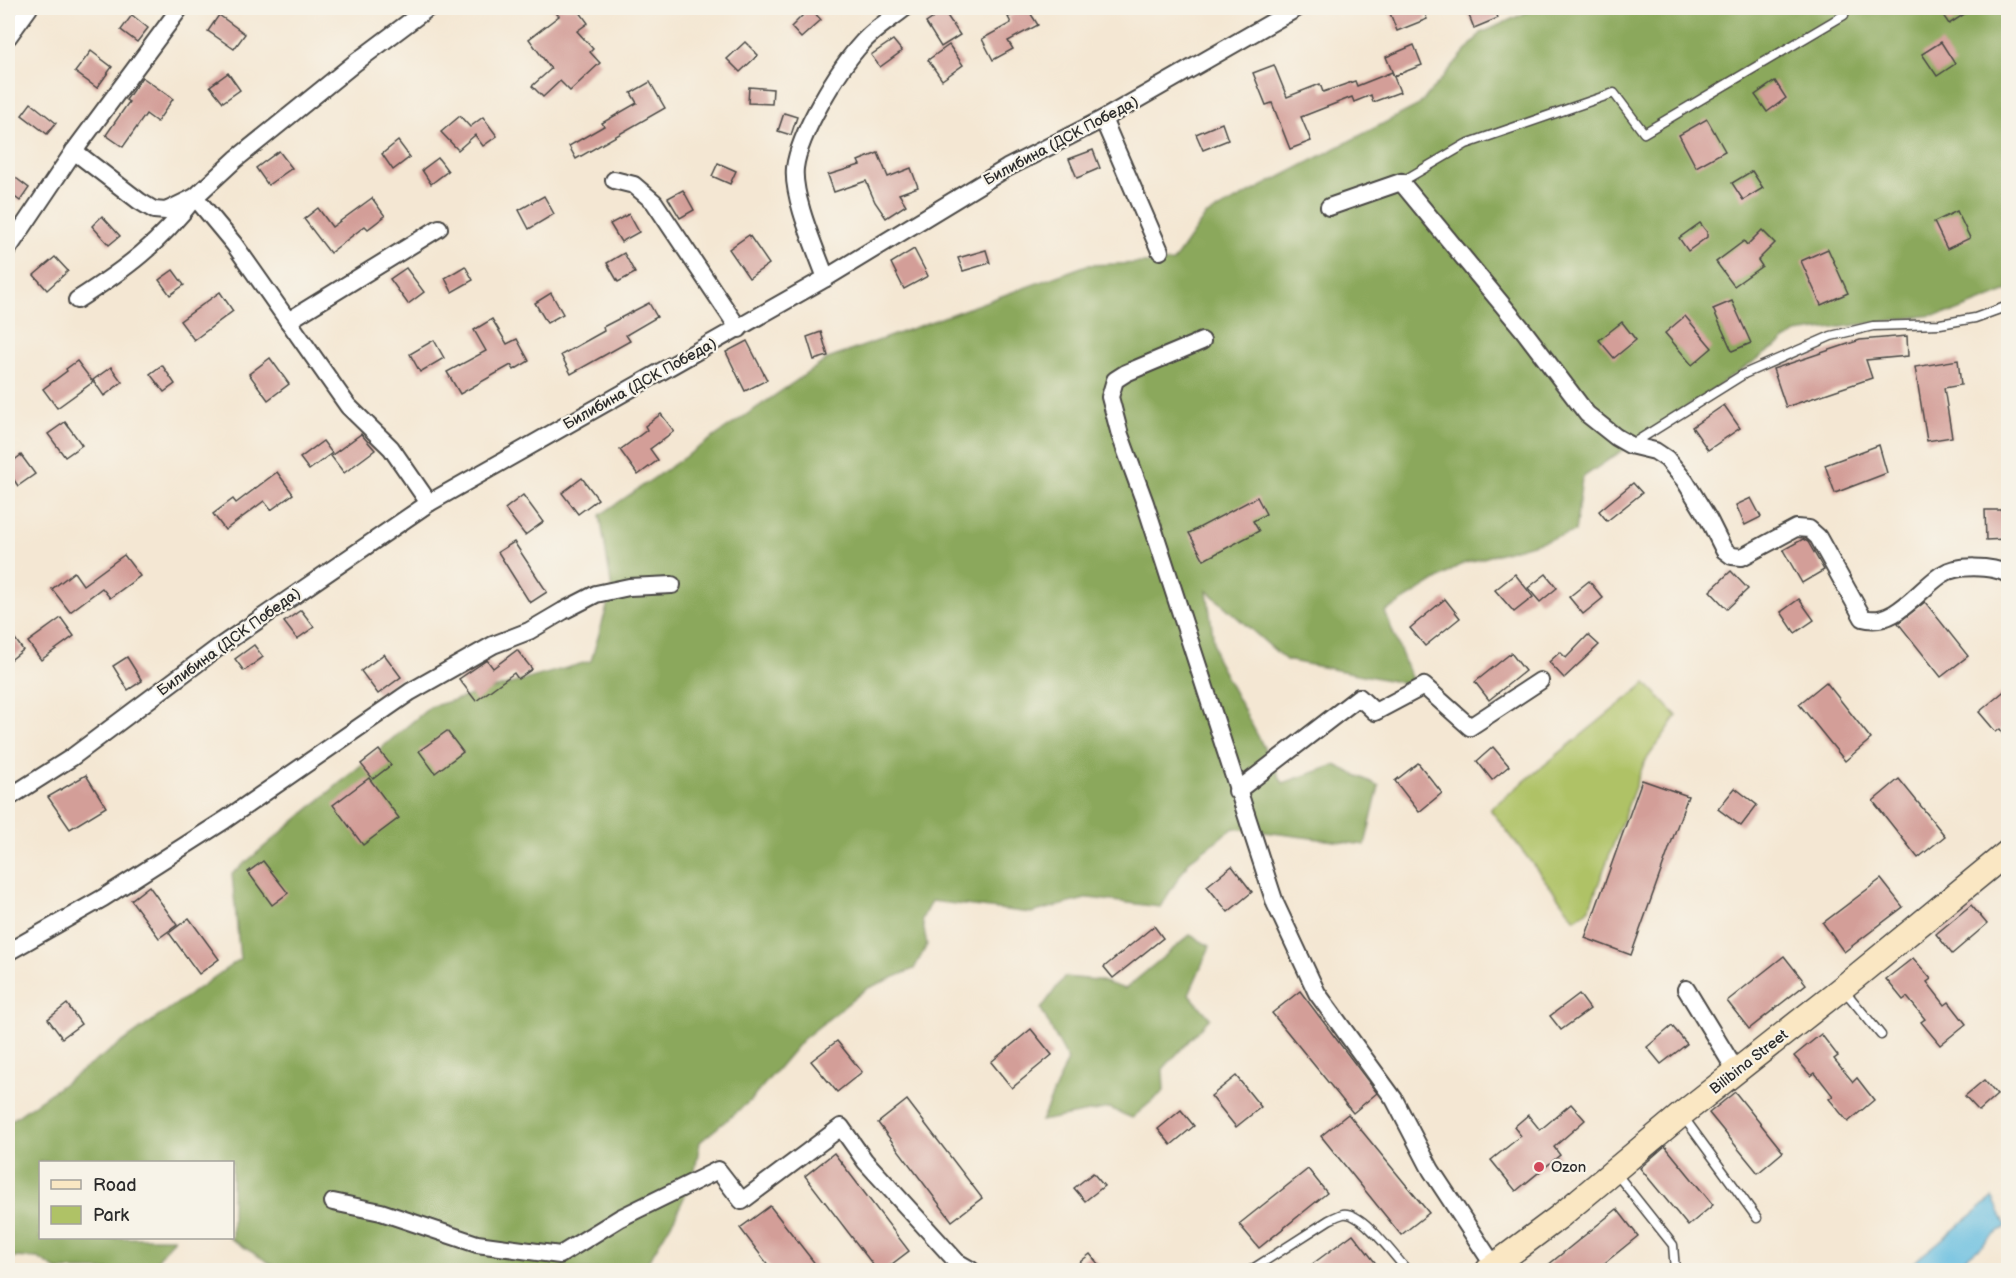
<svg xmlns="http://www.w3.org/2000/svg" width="2016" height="1278" font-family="'Balsamiq Sans',sans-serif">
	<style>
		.green { fill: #afc266; stroke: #6d7648; stroke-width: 1.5 }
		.forest { fill: #8ba85b; stroke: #5b6a43; stroke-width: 1.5 }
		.water { fill: #62bce0; stroke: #467486; stroke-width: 1.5 }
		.building { fill: #d39e98 }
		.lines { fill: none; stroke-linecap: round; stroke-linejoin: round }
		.lane-casing { stroke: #494744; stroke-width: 11 }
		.street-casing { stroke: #494744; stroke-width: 20 }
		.secondary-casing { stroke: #494744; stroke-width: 27 }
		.lane { stroke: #fff; stroke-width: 8 }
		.street { stroke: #fff; stroke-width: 16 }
		.secondary { stroke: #fae7c3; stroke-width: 24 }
		.poi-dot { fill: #d1495b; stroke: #f7f3e8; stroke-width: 2 }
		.labels { text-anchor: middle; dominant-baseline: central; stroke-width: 4.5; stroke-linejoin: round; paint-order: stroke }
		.street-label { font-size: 15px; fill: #2b2b2b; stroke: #f7f3e8 }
		.poi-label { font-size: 15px; fill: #2b2b2b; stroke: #f7f3e8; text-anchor: start }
	</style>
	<rect width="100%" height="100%" fill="#f7f3e8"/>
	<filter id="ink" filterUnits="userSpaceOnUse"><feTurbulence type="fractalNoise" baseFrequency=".0167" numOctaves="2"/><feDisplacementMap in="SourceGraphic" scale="12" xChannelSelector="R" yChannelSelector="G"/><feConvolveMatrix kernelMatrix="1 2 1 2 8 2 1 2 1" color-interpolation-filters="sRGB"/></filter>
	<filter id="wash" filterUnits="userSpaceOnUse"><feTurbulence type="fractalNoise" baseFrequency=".008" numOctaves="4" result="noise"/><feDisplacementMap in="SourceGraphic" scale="24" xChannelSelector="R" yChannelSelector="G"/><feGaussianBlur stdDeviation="1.35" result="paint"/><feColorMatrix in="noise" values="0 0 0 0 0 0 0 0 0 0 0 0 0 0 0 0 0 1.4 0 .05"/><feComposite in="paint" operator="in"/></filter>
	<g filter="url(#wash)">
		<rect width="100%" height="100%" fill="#f4e7d3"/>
		<polygon class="green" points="1646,683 1677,716 1644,763 1589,909 1575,919 1490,809"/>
		<g class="forest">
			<polygon points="1536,8 2008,8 2008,291 1955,312 1796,333 1582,478 1575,532 1462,564 1385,612 1414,685 1286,660 1207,591 1216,658 1283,783 1335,765 1379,786 1365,845 1234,828 1190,860 1160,907 1089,898 1031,913 931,901 922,919 927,945 914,969 866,989 802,1040 751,1100 700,1142 694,1176 675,1217 643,1270 281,1270 229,1238 232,1238 232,1162 40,1162 40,1238 174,1238 150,1270 57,1270 38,1258 8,1257 8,1123 240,959 232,874 430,707 591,661 612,590 600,515 828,359 1087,265 1173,262 1205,216 1419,105 1481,33"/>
			<polygon points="1190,935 1210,946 1189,994 1210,1018 1163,1069 1164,1091 1132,1118 1109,1108 1041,1121 1068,1060 1041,1009 1064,977 1098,980 1125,989"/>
		</g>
		<polygon class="water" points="1993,1198 2006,1226 1951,1270 1904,1270"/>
		<g id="blocks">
			<g class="building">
				<polygon points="551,8 577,8 588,23 577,31 593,49 590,52 600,63 570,91 560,81 543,97 532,86 551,69 529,39 559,16"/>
				<polygon points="810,8 821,20 801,38 791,27"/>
				<polygon points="1027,8 1038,25 1008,41 1013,49 993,60 982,39 1011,23 1008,17"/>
				<polygon points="1388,8 1423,8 1427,19 1397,31"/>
				<polygon points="1466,8 1494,8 1498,18 1474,28"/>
				<polygon points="1938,8 1974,8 1949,24"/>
				<polygon points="944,11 960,35 941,47 926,23"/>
				<polygon points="132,15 148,28 137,42 121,30"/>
				<polygon points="219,15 245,34 234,49 208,31"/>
				<polygon points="893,40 902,51 880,67 871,55"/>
				<polygon points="745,42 758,55 740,72 727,59"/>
				<polygon points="1941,42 1955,64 1937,76 1922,54"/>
				<polygon points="949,45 963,65 942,80 928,60"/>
				<polygon points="1414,45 1422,65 1394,76 1386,57"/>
				<polygon points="91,51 112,67 97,88 75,72"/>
				<polygon points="1274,65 1287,97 1320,84 1323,92 1355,81 1357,86 1392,72 1400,92 1373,102 1371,95 1354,102 1352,97 1301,117 1311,141 1290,149 1272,103 1266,105 1253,73"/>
				<polygon points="228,73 240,90 223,102 210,86"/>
				<polygon points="142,77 173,99 157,122 146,114 123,147 106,135 129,102 126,100"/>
				<polygon points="1775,81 1786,98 1767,112 1755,95"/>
				<polygon points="650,82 665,108 576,159 569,146 604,126 602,123 637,103 631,93"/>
				<polygon points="749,87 773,89 772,104 748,103"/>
				<polygon points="31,103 56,123 47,134 22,115"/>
				<polygon points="784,113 797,117 791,135 778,131"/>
				<polygon points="460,116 470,127 483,117 497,136 483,146 475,135 458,150 441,132"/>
				<polygon points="1707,119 1725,151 1696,167 1679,135"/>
				<polygon points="1222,123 1228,140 1203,150 1196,134"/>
				<polygon points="398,141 410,157 393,170 382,154"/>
				<polygon points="1093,150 1100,168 1077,178 1069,159"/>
				<polygon points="279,151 292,168 268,185 256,168"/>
				<polygon points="878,153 888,177 911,168 918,187 899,194 906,205 886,218 875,202 866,181 834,192 828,175 860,165 858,161"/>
				<polygon points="438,158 448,171 431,184 422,170"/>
				<polygon points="718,163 736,171 730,184 712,176"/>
				<polygon points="1752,171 1763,188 1743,200 1732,183"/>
				<polygon points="8,172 29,188 20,201 8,192"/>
				<polygon points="683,190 694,210 680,218 668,198"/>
				<polygon points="544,196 554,214 529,229 519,210"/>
				<polygon points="372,198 385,216 368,229 365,226 330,253 304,219 318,208 332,227"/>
				<polygon points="1957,211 1970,238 1947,249 1934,222"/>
				<polygon points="629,214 639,232 621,242 610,224"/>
				<polygon points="102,216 120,236 109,245 92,226"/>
				<polygon points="1700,223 1707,232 1707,237 1688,251 1679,238"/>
				<polygon points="1762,230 1775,243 1758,260 1762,266 1734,286 1716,262 1744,241 1747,245"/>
				<polygon points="749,235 769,264 749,278 729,249"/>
				<polygon points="914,249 928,276 904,289 891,263"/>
				<polygon points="1828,249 1848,293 1821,305 1801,261"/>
				<polygon points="986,250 990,263 963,271 958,258"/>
				<polygon points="624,253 635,273 618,282 607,263"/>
				<polygon points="55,257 68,271 47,290 34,275"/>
				<polygon points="465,266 473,280 452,292 445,278"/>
				<polygon points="406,268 424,292 408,304 390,279"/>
				<polygon points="173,270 184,285 170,295 159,280"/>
				<polygon points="220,292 233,311 194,340 180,321"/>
				<polygon points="551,293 563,314 547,323 535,303"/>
				<polygon points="1732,301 1751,343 1732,351 1713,309"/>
				<polygon points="649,303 657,317 626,335 630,341 571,374 561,355 604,331 603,327"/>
				<polygon points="1685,316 1712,348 1692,365 1665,333"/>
				<polygon points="492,319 507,344 517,339 529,361 514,370 511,365 460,394 447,372 486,351 474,330"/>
				<polygon points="1622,322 1636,340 1614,358 1599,340"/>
				<polygon points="821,332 828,356 814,360 807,337"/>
				<polygon points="1907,336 1908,356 1866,360 1872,378 1786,407 1773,369 1860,340"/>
				<polygon points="434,340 444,358 420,372 410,354"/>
				<polygon points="747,341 767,380 745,391 726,352"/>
				<polygon points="270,358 289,384 268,400 249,374"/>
				<polygon points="1958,360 1961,385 1944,388 1952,437 1927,441 1915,367"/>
				<polygon points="77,361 93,382 57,408 43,389 67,371 66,369"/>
				<polygon points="162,365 175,384 164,392 150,374"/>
				<polygon points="111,367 122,382 104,396 93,380"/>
				<polygon points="1724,405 1740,428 1708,450 1692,427"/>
				<polygon points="661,414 674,431 650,449 658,460 638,475 620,450 647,430 645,426"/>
				<polygon points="65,422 82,445 65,457 48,434"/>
				<polygon points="361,434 375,450 344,473 331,456"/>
				<polygon points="323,441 332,453 309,470 300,458"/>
				<polygon points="1879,445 1887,473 1835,493 1825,465"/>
				<polygon points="21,455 35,474 18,486 8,471 8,465"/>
				<polygon points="277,472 293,494 271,510 264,501 225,530 213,514 233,499 236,503"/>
				<polygon points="582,478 598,499 578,514 562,493"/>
				<polygon points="1633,483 1642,493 1607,521 1599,511"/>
				<polygon points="523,495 543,522 525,535 505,509"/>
				<polygon points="1257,497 1266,514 1253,521 1259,531 1204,560 1189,533"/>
				<polygon points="1751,498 1761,517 1745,525 1736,505"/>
				<polygon points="1985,510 2005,510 2006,539 1986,540"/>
				<polygon points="1803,539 1808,542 1824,570 1802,583 1783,550"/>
				<polygon points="514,542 547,592 530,603 498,552"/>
				<polygon points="124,555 140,576 110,598 102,588 70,612 52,589 74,572 83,585"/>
				<polygon points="1731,571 1748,589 1727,609 1710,591"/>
				<polygon points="1515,574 1533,597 1514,612 1495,590"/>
				<polygon points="1546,574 1557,588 1540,602 1528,588"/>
				<polygon points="1589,581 1603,598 1583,614 1569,597"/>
				<polygon points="1445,599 1460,618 1425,646 1410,628"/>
				<polygon points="1799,599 1814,620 1795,633 1781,612"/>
				<polygon points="1925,602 1968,656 1941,677 1898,623"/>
				<polygon points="301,610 314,627 297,639 284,622"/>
				<polygon points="61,618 74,636 41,660 28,642"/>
				<polygon points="8,629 23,650 8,662"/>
				<polygon points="1588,635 1599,645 1564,678 1549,662 1560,652 1566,658"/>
				<polygon points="254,645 263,657 244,671 235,659"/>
				<polygon points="517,650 532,669 518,679 514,673 476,701 459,679 487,660 493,668"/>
				<polygon points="1511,653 1525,671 1489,700 1475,682"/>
				<polygon points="384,654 401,677 378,694 361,671"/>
				<polygon points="127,657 142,681 128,690 113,666"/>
				<polygon points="1826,682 1871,739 1845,761 1799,704"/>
				<polygon points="2008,688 2008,740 2000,729 1996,732 1979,712"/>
				<polygon points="447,731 463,752 435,773 419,751"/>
				<polygon points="1493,747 1509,766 1492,780 1477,761"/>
				<polygon points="379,750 391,765 373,779 361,764"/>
				<polygon points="1418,763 1442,793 1419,812 1395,781"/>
				<polygon points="86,775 106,807 70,829 48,797"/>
				<polygon points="369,778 399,818 363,845 333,805"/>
				<polygon points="1899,779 1945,836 1918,858 1873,801"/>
				<polygon points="1642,780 1688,796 1631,955 1585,938"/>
				<polygon points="1735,788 1757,805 1741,826 1718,809"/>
				<polygon points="263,861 288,893 272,905 248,872"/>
				<polygon points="1232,866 1252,892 1228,912 1207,886"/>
				<polygon points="1881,879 1903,907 1844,952 1823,923"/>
				<polygon points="149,886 177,925 159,938 131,900"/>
				<polygon points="1971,905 1987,924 1952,954 1936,934"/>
				<polygon points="189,918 219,959 199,974 169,933"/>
				<polygon points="1154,926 1163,938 1113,978 1104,967"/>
				<polygon points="1784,956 1806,984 1749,1029 1727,1001"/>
				<polygon points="1913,958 1931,979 1927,982 1945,1005 1949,1002 1966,1024 1940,1045 1921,1022 1925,1019 1907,997 1903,1000 1886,979"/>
				<polygon points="1300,991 1377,1093 1353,1113 1272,1013"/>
				<polygon points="1579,994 1590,1009 1561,1030 1550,1016"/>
				<polygon points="67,1004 81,1024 62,1038 48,1019"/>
				<polygon points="1672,1026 1687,1044 1661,1064 1647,1047"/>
				<polygon points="1031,1029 1052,1055 1012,1088 991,1062"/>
				<polygon points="1821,1034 1838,1056 1834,1059 1853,1082 1857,1078 1874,1100 1848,1122 1829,1099 1833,1096 1815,1073 1811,1076 1794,1056"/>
				<polygon points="837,1041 862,1072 837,1092 811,1061"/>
				<polygon points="1236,1076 1261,1107 1236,1127 1211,1096"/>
				<polygon points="1984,1080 1997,1095 1979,1111 1965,1096"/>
				<polygon points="1735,1092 1783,1152 1758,1173 1709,1113"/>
				<polygon points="907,1100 982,1198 952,1221 878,1123"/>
				<polygon points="1571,1104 1585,1120 1554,1147 1560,1155 1516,1191 1491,1160 1521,1136 1514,1127 1528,1115 1540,1130"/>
				<polygon points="1181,1110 1194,1126 1171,1145 1158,1129"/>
				<polygon points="1348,1114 1429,1213 1401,1235 1321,1136"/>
				<polygon points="1665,1146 1713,1205 1688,1226 1640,1168"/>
				<polygon points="834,1153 909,1251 884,1270 877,1270 805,1176"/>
				<polygon points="1308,1169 1327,1193 1259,1248 1239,1224"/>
				<polygon points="1093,1173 1104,1186 1085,1201 1074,1188"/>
				<polygon points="770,1206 820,1270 772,1270 740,1228"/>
				<polygon points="1617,1209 1638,1236 1596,1270 1542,1270"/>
				<polygon points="1353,1234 1381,1270 1304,1270 1315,1262"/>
				<polygon points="1090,1254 1103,1270 1070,1270"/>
			</g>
		</g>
	</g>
	<g filter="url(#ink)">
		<use href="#blocks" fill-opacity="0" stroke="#494744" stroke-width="1.5"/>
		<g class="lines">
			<defs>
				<g id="lane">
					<polyline points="1401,182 1466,144 1614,93 1644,133 1844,15"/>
					<polyline points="1632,444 1744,374 1831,336 1873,326 1940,324 1975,318 2008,306"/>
					<polyline points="1844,990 1881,1035"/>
					<polyline points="1682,1115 1757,1218"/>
					<polyline points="1615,1172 1673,1245 1675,1270"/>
					<path d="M1251 1270 1329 1220C1333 1218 1339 1215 1343 1214 1362 1211 1395 1257 1407 1270"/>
				</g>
				<g id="street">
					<polyline points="8,37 29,8"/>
					<polyline points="1103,119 1160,251"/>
					<polyline points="74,151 139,201 154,210 166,211 195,197 236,159 356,62 428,8"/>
					<polyline points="614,180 634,185 654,202 739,329"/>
					<path d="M1329 207 1401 182 1524 331 1587 414 1616 437 1630 445 1655 451 1667 459 1685 481 1709 520 1724 550 1732 556 1742 557 1796 528 1809 529 1818 537 1863 618C1895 627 1917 591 1941 575 1957 564 1992 566 2008 574"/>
					<polyline points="8,249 74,151 180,8"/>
					<path d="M826 278C816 250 792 197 795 168 799 134 839 68 862 43 874 29 891 19 905 8"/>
					<path d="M77 300C127 268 159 244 195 197L234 244 348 406 391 448 429 503"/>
					<polyline points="288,321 439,228"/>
					<polyline points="1202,341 1126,373 1115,380 1110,397 1120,435 1145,503 1275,903 1317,993 1394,1099 1431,1170 1494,1266"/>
					<polyline points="1237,791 1359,697 1375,712 1424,686 1470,727 1540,681"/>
					<polyline points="8,798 71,758 219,647 429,503 826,278 1007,168 1103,119 1297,8"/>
					<polyline points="8,952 103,898 225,820 410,692 493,645 529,631 563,611 596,594 629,587 672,585"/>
					<polyline points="1686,989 1736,1071"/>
					<polyline points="333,1202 381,1212 477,1244 560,1255 620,1218 718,1170 742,1201 841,1127 865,1161 957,1262 971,1270"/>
				</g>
				<polyline id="secondary" points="1488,1270 1559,1217 1682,1114 1842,988 2008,852"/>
			</defs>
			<use href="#lane" class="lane-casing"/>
			<use href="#street" class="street-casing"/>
			<use href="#secondary" class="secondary-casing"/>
			<use href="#lane" class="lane"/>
			<use href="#street" class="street"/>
			<use href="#secondary" class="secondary"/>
		</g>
	</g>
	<circle class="poi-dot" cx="1539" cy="1167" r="6"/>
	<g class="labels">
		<g class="street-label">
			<text transform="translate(1061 141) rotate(-28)">Билибина (ДСК Победа)</text>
			<text transform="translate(640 384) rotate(-29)">Билибина (ДСК Победа)</text>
			<text transform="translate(229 642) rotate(-36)">Билибина (ДСК Победа)</text>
			<text transform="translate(1749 1062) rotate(-38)">Bilibina Street</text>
		</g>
		<g class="poi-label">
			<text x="1551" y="1167">Ozon</text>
		</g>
	</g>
	<rect width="2016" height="1278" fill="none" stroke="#f7f3e8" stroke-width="30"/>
	<rect x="39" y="1161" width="195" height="78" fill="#f7f3e8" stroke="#a5a39c" stroke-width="1.5"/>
	<rect x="51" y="1180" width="30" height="9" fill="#fae7c3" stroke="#a5a39c" stroke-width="1.5"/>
	<text x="93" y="1191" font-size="18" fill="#2b2b2b">Road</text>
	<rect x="51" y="1206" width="30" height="18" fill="#afc266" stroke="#a5a39c" stroke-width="1.5"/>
	<text x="93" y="1221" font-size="18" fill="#2b2b2b">Park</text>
</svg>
